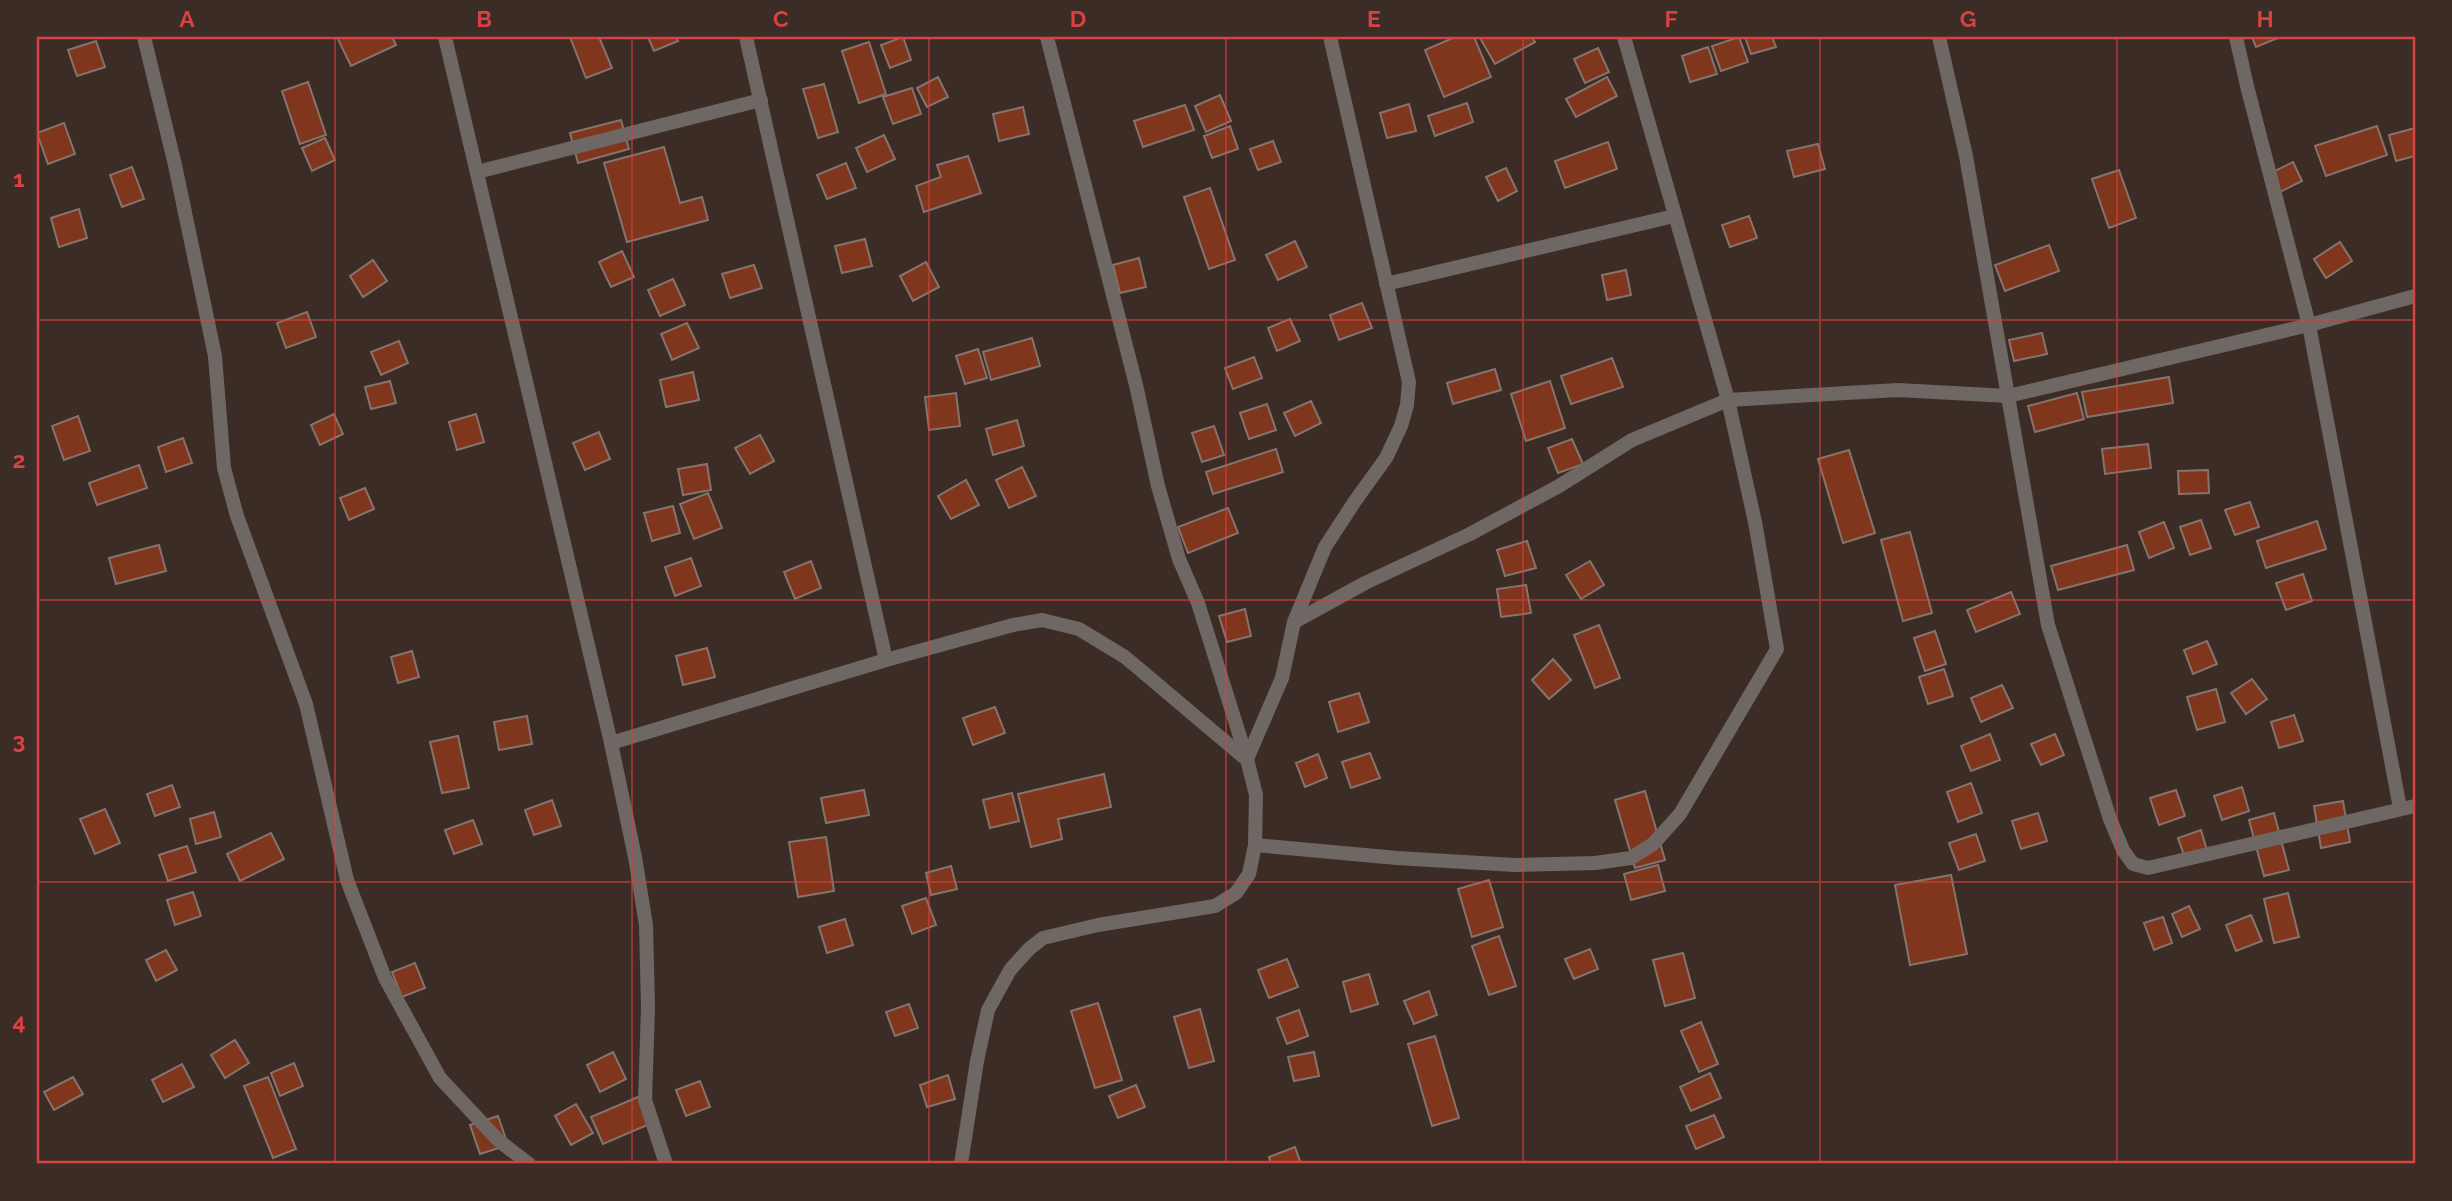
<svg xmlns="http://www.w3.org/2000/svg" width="2452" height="1201" font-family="Raleway,sans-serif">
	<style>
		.building { fill: #7f361c; stroke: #86736d; stroke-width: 2 }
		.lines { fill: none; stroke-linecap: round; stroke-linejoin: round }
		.street { stroke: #6f6764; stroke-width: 14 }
		.grid { fill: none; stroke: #d84242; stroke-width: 2; stroke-opacity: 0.55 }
		.neatline { fill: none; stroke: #d84242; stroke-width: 2.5 }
		.grid-label { font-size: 23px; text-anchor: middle; font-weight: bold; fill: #d84242 }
	</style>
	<rect width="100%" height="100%" fill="#3c2c26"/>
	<g class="building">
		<polygon points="337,37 392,37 396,45 351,66"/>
		<polygon points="570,37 599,37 612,68 586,78"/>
		<polygon points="648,37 676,37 678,41 654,51"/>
		<polygon points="903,37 911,60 890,68 881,45"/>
		<polygon points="1455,37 1474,37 1491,77 1444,97 1425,50"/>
		<polygon points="1532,37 1535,42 1495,64 1480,38"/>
		<polygon points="1739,37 1748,62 1721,71 1712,46"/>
		<polygon points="1745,37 1772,37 1776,47 1751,54"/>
		<polygon points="2252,37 2280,37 2256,47"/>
		<polygon points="96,41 105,67 77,76 68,50"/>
		<polygon points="869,42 886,94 859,103 842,51"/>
		<polygon points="1708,47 1717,74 1690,82 1682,56"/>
		<polygon points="1598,48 1609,72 1585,83 1574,59"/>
		<polygon points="938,77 948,97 927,107 917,88"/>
		<polygon points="1607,77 1617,96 1576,117 1566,99"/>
		<polygon points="308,82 326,135 300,144 282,91"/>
		<polygon points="824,84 838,132 818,138 803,89"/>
		<polygon points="912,88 921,114 893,124 883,97"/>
		<polygon points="1220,95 1231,121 1206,132 1195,106"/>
		<polygon points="1467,103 1473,122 1435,136 1428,116"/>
		<polygon points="1409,104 1416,131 1387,138 1380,113"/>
		<polygon points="1185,105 1194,130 1143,147 1134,121"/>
		<polygon points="1023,107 1029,134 999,141 993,114"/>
		<polygon points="621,120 629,149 578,163 570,133"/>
		<polygon points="64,123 75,154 48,164 37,133"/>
		<polygon points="1230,126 1238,149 1212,158 1204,136"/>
		<polygon points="2377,126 2387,155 2326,176 2315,146"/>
		<polygon points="2415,128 2415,156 2396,161 2389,135"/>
		<polygon points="884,135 895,159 867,172 856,148"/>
		<polygon points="325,138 335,160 312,171 302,148"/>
		<polygon points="1273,141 1281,162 1258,170 1250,149"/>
		<polygon points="1608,142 1617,169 1565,188 1555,161"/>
		<polygon points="1818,144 1825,169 1794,177 1787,151"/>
		<polygon points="664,147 680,203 702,197 708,220 627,242 604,163"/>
		<polygon points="968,156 981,193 924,212 916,186 941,177 937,165"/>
		<polygon points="2293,162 2302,181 2274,195 2265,176"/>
		<polygon points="846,163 856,188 827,199 817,175"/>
		<polygon points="132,167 144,199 122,207 110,175"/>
		<polygon points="1506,168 1517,191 1498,201 1486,177"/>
		<polygon points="2119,170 2136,218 2109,228 2092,179"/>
		<polygon points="1210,188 1235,260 1209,269 1184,197"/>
		<polygon points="79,209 87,238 59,247 51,218"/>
		<polygon points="1749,216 1757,238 1730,247 1722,225"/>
		<polygon points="865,239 872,266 842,273 835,246"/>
		<polygon points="1295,241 1307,267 1278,280 1266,255"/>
		<polygon points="2340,242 2352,261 2326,278 2314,259"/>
		<polygon points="2049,245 2059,271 2005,291 1995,265"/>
		<polygon points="622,251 634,277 611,287 599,262"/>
		<polygon points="1139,258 1146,287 1120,293 1113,265"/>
		<polygon points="373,260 387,281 363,297 350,276"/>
		<polygon points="926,262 939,287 913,301 900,276"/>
		<polygon points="754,265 762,288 730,298 722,274"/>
		<polygon points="1626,270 1631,295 1607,300 1602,275"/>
		<polygon points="673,279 685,305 660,316 648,290"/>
		<polygon points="1362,303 1372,328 1339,340 1330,315"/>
		<polygon points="307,312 316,337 286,348 277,323"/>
		<polygon points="1290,319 1300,341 1277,351 1268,328"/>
		<polygon points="687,323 699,348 672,360 661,334"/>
		<polygon points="2042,333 2047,354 2014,361 2009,340"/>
		<polygon points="1032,338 1040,366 991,380 983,352"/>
		<polygon points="399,341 408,363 381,375 371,352"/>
		<polygon points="978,349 987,378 965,384 956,356"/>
		<polygon points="1254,357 1262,378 1233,389 1225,368"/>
		<polygon points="1612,358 1623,387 1571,404 1561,376"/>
		<polygon points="1495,369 1501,390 1453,404 1447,383"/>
		<polygon points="693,372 699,400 666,407 660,380"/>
		<polygon points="2169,377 2173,403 2087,417 2082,392"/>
		<polygon points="390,381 396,403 371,409 365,387"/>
		<polygon points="1550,381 1565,428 1526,441 1511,394"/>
		<polygon points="956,393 960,426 929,430 925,397"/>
		<polygon points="2077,393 2084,419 2035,432 2028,406"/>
		<polygon points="1311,401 1321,423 1295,436 1284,413"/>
		<polygon points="1267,404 1276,430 1249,439 1240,413"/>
		<polygon points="334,414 343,434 320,445 311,425"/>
		<polygon points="476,414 484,442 457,450 449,422"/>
		<polygon points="78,416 90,451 64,460 52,426"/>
		<polygon points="1017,420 1024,446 993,455 986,429"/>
		<polygon points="1214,426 1224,455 1202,462 1192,433"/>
		<polygon points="599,432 610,459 585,470 573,443"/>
		<polygon points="760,435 774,461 750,474 735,448"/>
		<polygon points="183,438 192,463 166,472 158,447"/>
		<polygon points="1572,439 1583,464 1558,473 1548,448"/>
		<polygon points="2148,444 2151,468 2105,474 2102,449"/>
		<polygon points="1276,449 1283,472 1213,494 1206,472"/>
		<polygon points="1849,450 1875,533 1843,543 1818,459"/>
		<polygon points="707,464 711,490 683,495 678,469"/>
		<polygon points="139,465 147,488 97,505 89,483"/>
		<polygon points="1022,467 1036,496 1009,508 996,480"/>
		<polygon points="2208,470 2209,493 2179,494 2178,471"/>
		<polygon points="966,480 979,505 951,519 938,496"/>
		<polygon points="365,488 374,509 349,520 340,498"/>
		<polygon points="708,493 722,528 694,539 680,504"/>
		<polygon points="2250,502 2259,527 2235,535 2225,510"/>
		<polygon points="673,506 680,533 652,541 644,513"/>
		<polygon points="1228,508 1238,533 1188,553 1178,527"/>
		<polygon points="2201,520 2211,548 2190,555 2180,527"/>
		<polygon points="2317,521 2326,549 2266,568 2257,541"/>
		<polygon points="2164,522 2174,548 2149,558 2139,532"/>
		<polygon points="1910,532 1932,613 1903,621 1881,540"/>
		<polygon points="1527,541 1536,568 1505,576 1497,550"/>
		<polygon points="159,545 166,571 116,584 109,558"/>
		<polygon points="2127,545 2134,570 2058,590 2051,566"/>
		<polygon points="691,558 701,586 675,596 665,567"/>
		<polygon points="811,561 821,588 795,599 784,572"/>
		<polygon points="1590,561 1604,585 1581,599 1566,575"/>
		<polygon points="2303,574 2312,601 2286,610 2276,583"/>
		<polygon points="1526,585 1531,613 1501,617 1497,589"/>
		<polygon points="2011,592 2020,614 1976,632 1967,610"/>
		<polygon points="1245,609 1251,636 1227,642 1219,616"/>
		<polygon points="1599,625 1620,678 1595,688 1574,635"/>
		<polygon points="1935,631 1946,664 1925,671 1914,638"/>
		<polygon points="2207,641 2217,664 2193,674 2184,650"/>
		<polygon points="707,648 715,677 683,685 676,656"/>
		<polygon points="412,651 419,677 398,683 391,657"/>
		<polygon points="1553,659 1571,680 1549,699 1532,680"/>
		<polygon points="1944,669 1953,696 1928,704 1919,677"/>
		<polygon points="2252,679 2267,699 2246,714 2231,693"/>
		<polygon points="2002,685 2013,708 1981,722 1971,698"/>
		<polygon points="2216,689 2225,722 2197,730 2187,697"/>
		<polygon points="1359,693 1369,722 1338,732 1329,702"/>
		<polygon points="995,707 1005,733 973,745 963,718"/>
		<polygon points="2294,715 2303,741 2279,748 2271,722"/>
		<polygon points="527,716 532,744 499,750 494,722"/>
		<polygon points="1990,734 2000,760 1971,771 1961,746"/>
		<polygon points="2055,734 2064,755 2041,765 2031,744"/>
		<polygon points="458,736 469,788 442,793 430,742"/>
		<polygon points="1370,753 1380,778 1351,788 1342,762"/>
		<polygon points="1318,754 1327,778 1305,787 1296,763"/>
		<polygon points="1104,774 1111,807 1058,819 1062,839 1031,847 1018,794"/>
		<polygon points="1971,783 1982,813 1958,822 1947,792"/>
		<polygon points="172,785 180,807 155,816 147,794"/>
		<polygon points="2242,787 2249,811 2222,820 2214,796"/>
		<polygon points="864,790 869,815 826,823 821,798"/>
		<polygon points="2176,790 2185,816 2159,825 2150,798"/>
		<polygon points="1645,791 1665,860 1635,868 1615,800"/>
		<polygon points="1012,793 1019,821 990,828 983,800"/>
		<polygon points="552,800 561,826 534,835 525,810"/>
		<polygon points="2343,801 2350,842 2321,848 2314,806"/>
		<polygon points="105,809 120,843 95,854 80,819"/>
		<polygon points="214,812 221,837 196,844 190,819"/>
		<polygon points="2038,813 2047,841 2021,849 2012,821"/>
		<polygon points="2274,813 2289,870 2264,876 2249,820"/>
		<polygon points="473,820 482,844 454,854 445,830"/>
		<polygon points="2201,830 2209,857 2187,864 2178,838"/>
		<polygon points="271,833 284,859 240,881 227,854"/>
		<polygon points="1976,834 1985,861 1959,870 1949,843"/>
		<polygon points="826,837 834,891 798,897 789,842"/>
		<polygon points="187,846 196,872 168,881 159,855"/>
		<polygon points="1658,865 1665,891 1631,900 1624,874"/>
		<polygon points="951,866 957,889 931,895 926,873"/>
		<polygon points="1951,875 1967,954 1910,965 1895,885"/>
		<polygon points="1489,880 1503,927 1472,937 1458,889"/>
		<polygon points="193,892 201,916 175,925 167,900"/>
		<polygon points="2288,893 2299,937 2274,943 2264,899"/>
		<polygon points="926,898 936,925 912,934 902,906"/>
		<polygon points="2189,906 2200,929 2182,937 2172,914"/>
		<polygon points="2251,915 2262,941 2236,951 2226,925"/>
		<polygon points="2163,917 2172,943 2154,950 2144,923"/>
		<polygon points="845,919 853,945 827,953 819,927"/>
		<polygon points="1499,936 1516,986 1489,995 1472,946"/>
		<polygon points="1590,949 1598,969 1574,979 1565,959"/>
		<polygon points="166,950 177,970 156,981 146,960"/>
		<polygon points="1683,953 1695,998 1665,1006 1653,960"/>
		<polygon points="1287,959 1298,987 1269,998 1258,970"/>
		<polygon points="415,963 425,988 402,997 392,972"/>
		<polygon points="1369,974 1378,1004 1351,1012 1343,982"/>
		<polygon points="1429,991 1437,1015 1414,1024 1404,1001"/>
		<polygon points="1098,1003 1122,1080 1095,1088 1071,1011"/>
		<polygon points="909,1004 918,1028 895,1036 886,1012"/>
		<polygon points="1200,1009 1214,1061 1189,1068 1174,1017"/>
		<polygon points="1299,1010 1308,1036 1287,1044 1277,1018"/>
		<polygon points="1701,1022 1718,1064 1699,1072 1681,1031"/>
		<polygon points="1435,1036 1459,1118 1432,1126 1408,1044"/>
		<polygon points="235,1040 249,1063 225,1078 211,1055"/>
		<polygon points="613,1052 626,1079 600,1092 587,1065"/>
		<polygon points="1314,1052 1319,1076 1294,1081 1288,1057"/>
		<polygon points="294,1063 303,1086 280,1096 271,1073"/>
		<polygon points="182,1064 194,1087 163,1102 152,1080"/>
		<polygon points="1710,1073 1721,1098 1691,1111 1680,1087"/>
		<polygon points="948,1075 955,1099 927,1107 920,1085"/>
		<polygon points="73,1077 83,1094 54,1110 44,1092"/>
		<polygon points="268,1077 296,1149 273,1158 244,1086"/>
		<polygon points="700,1081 710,1107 686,1116 676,1090"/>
		<polygon points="1136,1085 1145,1107 1118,1118 1109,1096"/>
		<polygon points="640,1096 652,1123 603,1144 591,1117"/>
		<polygon points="576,1104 593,1133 571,1145 555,1116"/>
		<polygon points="1714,1115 1724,1137 1696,1149 1686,1126"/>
		<polygon points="498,1116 508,1145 480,1154 470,1125"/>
		<polygon points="1295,1147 1301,1164 1271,1164 1269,1157"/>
	</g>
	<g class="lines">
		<g class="street">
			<polyline points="144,37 175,165 215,356 224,468 237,516 306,704 347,880 385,978 440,1078 498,1140 529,1164"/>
			<polyline points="445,37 611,743 635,857 646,925 648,1008 645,1100 666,1164"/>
			<polyline points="746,37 886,660"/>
			<polyline points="1939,37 1966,156 2048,625 2110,819 2123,850 2133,864 2148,868 2415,806"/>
			<polyline points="2236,37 2247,86 2309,325 2400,808"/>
			<polyline points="477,172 761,100"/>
			<polyline points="1386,284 1674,216"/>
			<polyline points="1294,622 1365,583 1470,534 1559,486 1632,440 1728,400 1898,390 2008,396 2309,325 2415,296"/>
			<polyline points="611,743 886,660 1013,625 1042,620 1079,629 1125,657 1246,759"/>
			<polyline points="1247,759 1282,678 1294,622 1325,547 1355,501 1386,458 1401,426 1407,405 1409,382 1330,37"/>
			<polyline points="1255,845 1397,858 1514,865 1595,863 1631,858 1653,844 1680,814 1777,649 1755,522 1728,400 1624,37"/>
			<polyline points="961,1164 977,1061 988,1010 1010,970 1029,949 1043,938 1098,925 1215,906 1236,893 1249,874 1255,845 1256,795 1247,759 1198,603 1179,559 1158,486 1136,385 1047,37"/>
		</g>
	</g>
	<path class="grid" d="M335 37V1164M632 37V1164M929 37V1164M1226 37V1164M1523 37V1164M1820 37V1164M2117 37V1164M37 320H2415M37 600H2415M37 882H2415"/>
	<rect width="2452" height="1201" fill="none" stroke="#3c2c26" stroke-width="77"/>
	<rect x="38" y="38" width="2376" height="1124" class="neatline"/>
	<g class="grid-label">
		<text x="187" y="27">A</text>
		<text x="484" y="27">B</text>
		<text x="781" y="27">C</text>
		<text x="1078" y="27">D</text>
		<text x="1374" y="27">E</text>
		<text x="1671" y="27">F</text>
		<text x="1968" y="27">G</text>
		<text x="2265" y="27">H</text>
		<text x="19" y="187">1</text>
		<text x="19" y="468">2</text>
		<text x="19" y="749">3</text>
		<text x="19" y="1030">4</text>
	</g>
</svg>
